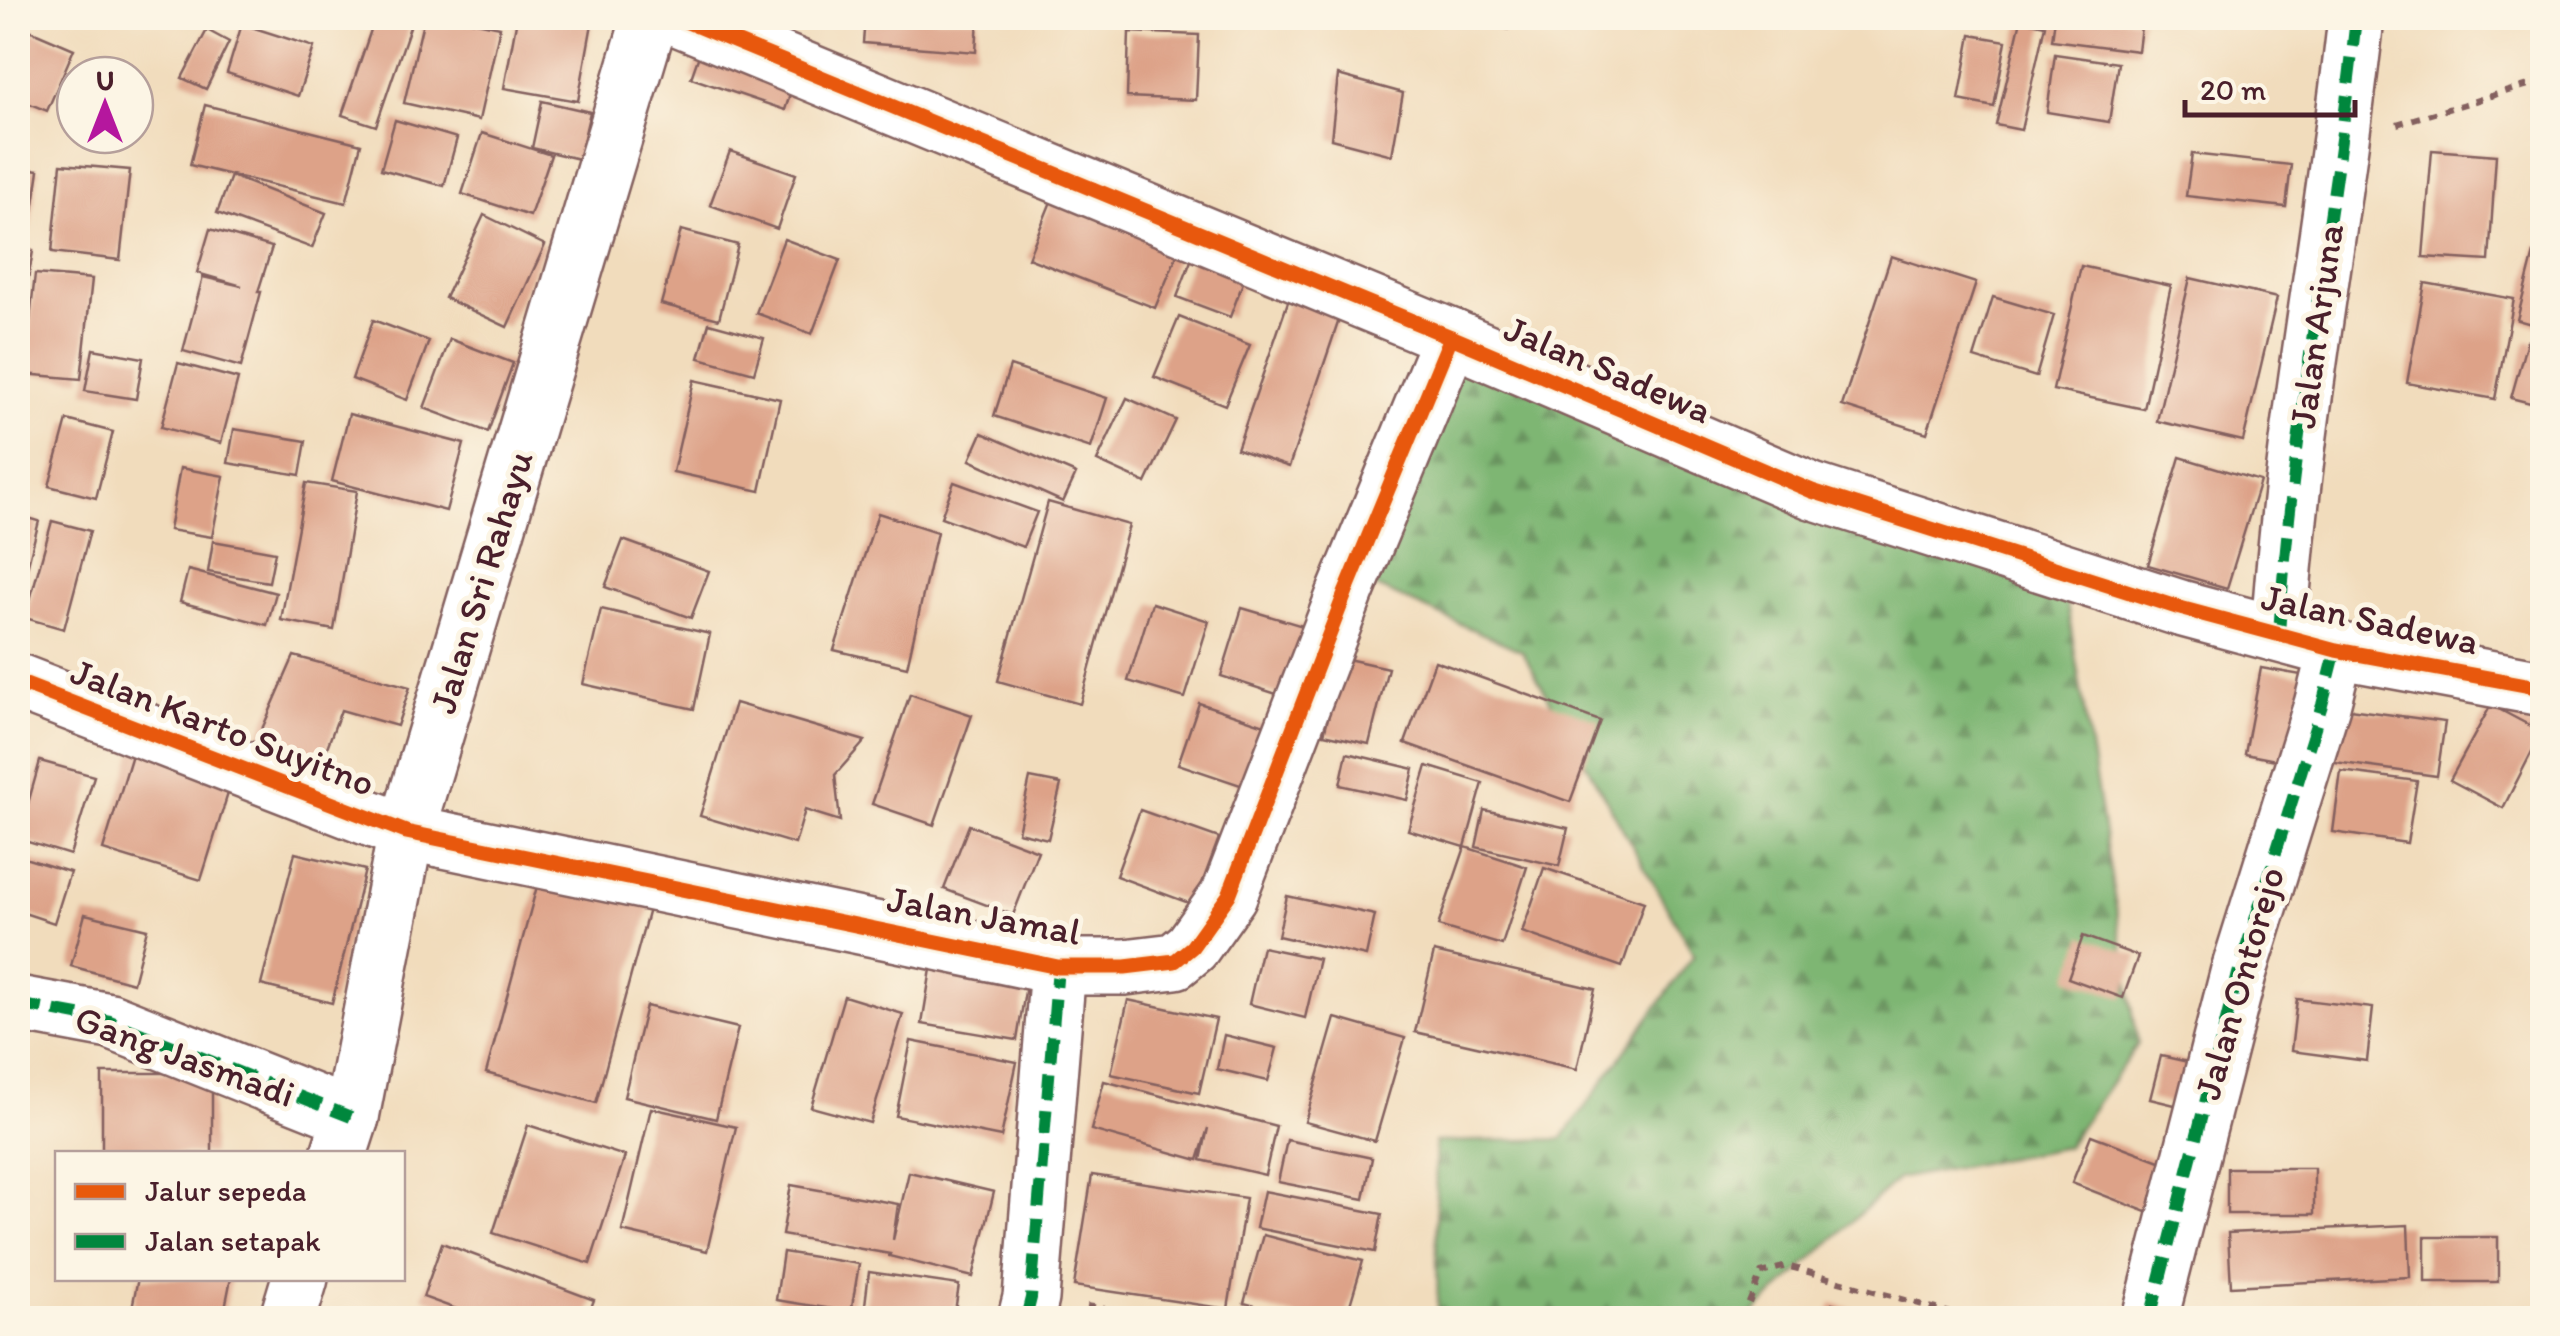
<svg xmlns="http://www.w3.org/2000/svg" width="2560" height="1336" font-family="Itim,sans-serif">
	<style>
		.forest { fill: url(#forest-firs); stroke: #646a4f; stroke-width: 2.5 }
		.building { fill: #dda288 }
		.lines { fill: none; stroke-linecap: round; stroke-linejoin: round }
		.street-casing { stroke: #84615e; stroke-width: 60 }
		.path { stroke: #84615e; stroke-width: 6; stroke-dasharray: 8 8; stroke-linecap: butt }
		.street { stroke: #fff; stroke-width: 55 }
		.quiet { stroke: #00873e; stroke-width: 12; stroke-dasharray: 25 12; stroke-linecap: butt }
		.cycleway-casing { stroke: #fcf5e5; stroke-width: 21 }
		.cycleway { stroke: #e8590c; stroke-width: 15 }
		.labels { text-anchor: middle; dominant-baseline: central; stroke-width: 10; stroke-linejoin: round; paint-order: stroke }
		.street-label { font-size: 38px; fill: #4a1f2b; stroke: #fcf5e5 }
	</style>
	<defs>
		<pattern id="forest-firs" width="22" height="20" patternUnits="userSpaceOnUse" patternTransform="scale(2.5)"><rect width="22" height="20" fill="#7eb673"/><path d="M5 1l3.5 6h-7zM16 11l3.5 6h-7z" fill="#69935f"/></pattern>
	</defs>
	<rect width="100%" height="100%" fill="#fcf5e5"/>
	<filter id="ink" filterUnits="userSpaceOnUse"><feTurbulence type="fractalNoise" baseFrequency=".01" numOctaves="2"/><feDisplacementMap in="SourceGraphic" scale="20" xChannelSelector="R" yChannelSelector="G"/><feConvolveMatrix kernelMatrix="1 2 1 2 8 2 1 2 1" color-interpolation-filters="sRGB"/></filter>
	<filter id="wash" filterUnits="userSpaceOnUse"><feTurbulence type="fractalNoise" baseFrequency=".0048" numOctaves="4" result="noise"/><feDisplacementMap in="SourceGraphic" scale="40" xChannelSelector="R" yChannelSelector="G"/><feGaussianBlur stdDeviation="2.25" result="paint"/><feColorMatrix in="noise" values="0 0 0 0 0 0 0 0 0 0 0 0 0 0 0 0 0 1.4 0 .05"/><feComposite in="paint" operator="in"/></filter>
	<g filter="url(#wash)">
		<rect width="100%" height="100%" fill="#f1dcbc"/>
		<polygon class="forest" points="1444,324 2066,598 2138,1044 2066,1147 1897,1179 1749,1318 1438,1318 1435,1142 1562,1139 1694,955 1522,651 1335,569"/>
		<g id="blocks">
			<g class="building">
				<polygon points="375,18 413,18 376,126 342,115"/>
				<polygon points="424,18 458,18 500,27 479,120 404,103"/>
				<polygon points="517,18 593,18 578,101 504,88"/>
				<polygon points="865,18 978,18 976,52 863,43"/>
				<polygon points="1424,18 1509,18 1508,29 1424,20"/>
				<polygon points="2055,18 2142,18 2138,51 2052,40"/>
				<polygon points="2021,20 2045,25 2021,130 1996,125"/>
				<polygon points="242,24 314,47 298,96 227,73"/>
				<polygon points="25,28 74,49 47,111 18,99 18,46"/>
				<polygon points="207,30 229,42 206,89 182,78"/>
				<polygon points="1129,32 1199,35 1196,100 1127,97"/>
				<polygon points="1971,35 2006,41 1994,107 1959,100"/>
				<polygon points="704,41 797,73 785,110 691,78"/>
				<polygon points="2055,54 2118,63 2109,122 2047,112"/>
				<polygon points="1338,75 1403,93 1392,155 1331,139"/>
				<polygon points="542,101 590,112 579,159 532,148"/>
				<polygon points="205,105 361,144 346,203 190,165"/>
				<polygon points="395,120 457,138 444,186 381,169"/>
				<polygon points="482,133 551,155 530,216 462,194"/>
				<polygon points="2432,150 2496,155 2489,261 2423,257"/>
				<polygon points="730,151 796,174 777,229 710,205"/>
				<polygon points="2192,154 2291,165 2286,207 2186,196"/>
				<polygon points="61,164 130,170 120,260 52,252"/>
				<polygon points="18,167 39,170 30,231 18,229"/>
				<polygon points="231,176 326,213 312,248 217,213"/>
				<polygon points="1052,199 1180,248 1155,308 1028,258"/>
				<polygon points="484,215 545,245 507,327 445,298"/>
				<polygon points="210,229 272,247 258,292 261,292 241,367 183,351 203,277 242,286 197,273"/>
				<polygon points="681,230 738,245 719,319 661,304"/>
				<polygon points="784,239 840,260 812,334 756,313"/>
				<polygon points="1197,245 1250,264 1230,317 1177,297"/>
				<polygon points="2536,245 2542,246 2542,327 2517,320"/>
				<polygon points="18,248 33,251 23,308 18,307"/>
				<polygon points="1891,256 1976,283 1927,433 1842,406"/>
				<polygon points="2081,266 2171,286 2144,409 2053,390"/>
				<polygon points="35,274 92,279 81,379 24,374"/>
				<polygon points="2190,278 2277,298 2243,441 2157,421"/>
				<polygon points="2425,283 2514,299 2495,399 2407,383"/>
				<polygon points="1291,293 1342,311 1289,467 1237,449"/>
				<polygon points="1993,297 2054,315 2036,377 1974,358"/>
				<polygon points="1179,317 1250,345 1225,405 1154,377"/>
				<polygon points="373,320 429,341 407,400 352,379"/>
				<polygon points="709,323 764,338 754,373 699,358"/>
				<polygon points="450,339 513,363 488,432 424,408"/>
				<polygon points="2527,341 2542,345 2542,406 2511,398"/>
				<polygon points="93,349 143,358 136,399 85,391"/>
				<polygon points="178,363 238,379 221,443 161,427"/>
				<polygon points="1010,366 1107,398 1091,448 994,416"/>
				<polygon points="694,380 780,399 760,491 673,472"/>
				<polygon points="1127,398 1176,420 1146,483 1097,461"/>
				<polygon points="349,414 464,444 446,511 332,481"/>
				<polygon points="67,420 113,432 96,498 49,486"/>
				<polygon points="234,429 306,441 300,475 228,463"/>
				<polygon points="982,433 1076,474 1063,502 970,460"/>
				<polygon points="2180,457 2260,481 2227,588 2148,565"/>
				<polygon points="180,468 224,476 212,537 169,530"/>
				<polygon points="954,482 1037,512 1023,547 941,517"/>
				<polygon points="306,483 357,491 334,630 281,620"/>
				<polygon points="1048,502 1129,525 1080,704 998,681"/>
				<polygon points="878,513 937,532 907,667 834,650"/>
				<polygon points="18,515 39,521 19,599 18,599"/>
				<polygon points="52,521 90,531 64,629 25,618"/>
				<polygon points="623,540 709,571 691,618 605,587"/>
				<polygon points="213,541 275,552 269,582 208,572"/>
				<polygon points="188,570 276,593 267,625 180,602"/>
				<polygon points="1152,603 1209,621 1185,698 1128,681"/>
				<polygon points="1242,608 1323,632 1301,702 1221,676"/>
				<polygon points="601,609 710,634 694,709 583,684"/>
				<polygon points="294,656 410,687 397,726 341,710 319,769 255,745"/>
				<polygon points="1343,658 1388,668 1369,744 1324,734"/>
				<polygon points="1435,661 1600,721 1570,802 1405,743"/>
				<polygon points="2261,668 2307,676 2291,763 2245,754"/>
				<polygon points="910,694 972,715 934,825 872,804"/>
				<polygon points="735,703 865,741 835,775 840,821 805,810 795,844 700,816"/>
				<polygon points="1199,703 1280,730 1258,791 1178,764"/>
				<polygon points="2491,705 2542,732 2503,808 2450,780"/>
				<polygon points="2342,708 2445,722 2437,776 2335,762"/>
				<polygon points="134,748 233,777 201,880 103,850"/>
				<polygon points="18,752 27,754 18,784"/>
				<polygon points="1347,753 1414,769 1407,800 1340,785"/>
				<polygon points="40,761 94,776 70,855 18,839"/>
				<polygon points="1427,766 1483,783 1465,847 1527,867 1502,945 1438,926 1465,847 1408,830"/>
				<polygon points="2341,771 2417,781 2407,843 2333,832"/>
				<polygon points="1030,778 1061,784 1048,839 1018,832"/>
				<polygon points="1140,810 1219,838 1194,905 1116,876"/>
				<polygon points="1484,810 1568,828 1559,866 1476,847"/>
				<polygon points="969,825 1038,851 1013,915 944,889"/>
				<polygon points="295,853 365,870 332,1003 261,985"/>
				<polygon points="18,856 70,872 54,923 18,911"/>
				<polygon points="542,868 652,898 596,1103 486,1073"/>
				<polygon points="1544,868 1644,902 1622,967 1522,932"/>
				<polygon points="1287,896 1375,915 1366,956 1278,936"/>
				<polygon points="85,914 147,929 133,983 71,966"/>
				<polygon points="2083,936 2138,956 2123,998 2068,978"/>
				<polygon points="1262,947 1319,959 1305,1018 1249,1004"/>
				<polygon points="1434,952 1595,989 1577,1069 1415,1032"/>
				<polygon points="933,957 1028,973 1017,1040 922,1024"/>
				<polygon points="844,996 903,1014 870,1123 811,1107"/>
				<polygon points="2297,999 2373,1008 2367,1061 2291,1051"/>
				<polygon points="1128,1000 1216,1019 1199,1093 1111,1074"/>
				<polygon points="646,1006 738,1028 716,1119 624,1097"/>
				<polygon points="1335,1018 1405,1038 1375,1141 1305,1122"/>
				<polygon points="1224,1035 1277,1048 1268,1081 1217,1069"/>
				<polygon points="911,1041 1017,1062 1001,1137 896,1116"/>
				<polygon points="2161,1056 2197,1064 2187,1108 2150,1099"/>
				<rect x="102" y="1073" width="110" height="81"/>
				<polygon points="1104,1081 1276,1126 1265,1175 1201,1160 1208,1128 1198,1160 1091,1130"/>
				<polygon points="651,1108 736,1127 707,1251 622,1231"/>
				<polygon points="528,1125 625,1156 590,1264 493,1233"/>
				<polygon points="2091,1135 2176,1167 2157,1216 2072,1183"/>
				<polygon points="1287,1140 1372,1158 1364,1199 1278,1182"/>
				<rect x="2227" y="1168" width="87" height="46"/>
				<polygon points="909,1172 994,1192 973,1277 889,1256 890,1254 782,1235 791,1185 898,1204 893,1240"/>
				<polygon points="1092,1175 1246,1198 1228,1309 1074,1286"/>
				<polygon points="1264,1191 1382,1214 1375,1252 1256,1228"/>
				<polygon points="2408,1225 2410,1277 2231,1286 2228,1233"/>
				<polygon points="1263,1235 1363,1261 1346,1318 1301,1318 1244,1303"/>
				<rect x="2425" y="1237" width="73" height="45"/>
				<polygon points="442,1243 594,1300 587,1318 481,1318 423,1297"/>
				<polygon points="783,1252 859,1264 851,1312 776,1300"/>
				<polygon points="869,1272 959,1285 954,1318 906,1318 864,1313"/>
				<polygon points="138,1278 231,1278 223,1318 179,1318 132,1308"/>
				<polygon points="1832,1303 1881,1317 1881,1318 1827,1318"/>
				<polygon points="758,1310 802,1316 802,1318 757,1318"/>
			</g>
		</g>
	</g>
	<g filter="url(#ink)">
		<use href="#blocks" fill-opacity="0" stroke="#84615e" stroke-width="2.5"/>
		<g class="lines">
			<defs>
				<g id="street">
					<polyline points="678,18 1451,337 1812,491 2180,608 2336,650 2542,688"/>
					<path d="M2279 634C2292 428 2334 223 2356 18"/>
					<polyline points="18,682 406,832 1058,967 1125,967 1175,961 1192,947 1229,895 1346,591 1451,337"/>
					<polyline points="18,1004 110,1021 351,1117"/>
					<polyline points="339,1154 351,1117 406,832 650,18"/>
					<polyline points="288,1318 300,1278"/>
					<polyline points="1026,1318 1031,1298 1058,967"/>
					<polyline points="2150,1318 2238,974 2322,705 2336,650"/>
				</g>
			</defs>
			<use href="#street" class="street-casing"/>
			<g class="path">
				<polyline points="2397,124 2542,81"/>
				<polyline points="1087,1306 1165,1318"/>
				<polyline points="1743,1318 1761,1273 1787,1266 1968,1318"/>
				<polyline points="2384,1318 2414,1314 2450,1318"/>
			</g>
			<use href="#street" class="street"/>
			<g class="quiet">
				<path d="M2279 634C2292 428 2334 223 2356 18"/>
				<polyline points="18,1004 110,1021 351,1117"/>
				<polyline points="1026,1318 1031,1298 1058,967"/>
				<polyline points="2150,1318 2238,974 2322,705 2336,650"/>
			</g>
			<defs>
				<g id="cycleway">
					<polyline points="678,18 1451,337 1812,491 2180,608 2336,650 2542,688"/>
					<polyline points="18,682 406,832 1058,967 1125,967 1175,961 1192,947 1229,895 1346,591 1451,337"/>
				</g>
			</defs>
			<use href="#cycleway" class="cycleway-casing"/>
			<use href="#cycleway" class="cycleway"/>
		</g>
	</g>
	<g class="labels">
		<g class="street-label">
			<text transform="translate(2316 326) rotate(-82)">Jalan Arjuna</text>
			<text transform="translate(1608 369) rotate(23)">Jalan Sadewa</text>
			<text transform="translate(481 582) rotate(-73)">Jalan Sri Rahayu</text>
			<text transform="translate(2370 619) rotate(12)">Jalan Sadewa</text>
			<text transform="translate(223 727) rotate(21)">Jalan Karto Suyitno</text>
			<text transform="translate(984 915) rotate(10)">Jalan Jamal</text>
			<text transform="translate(2239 983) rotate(-74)">Jalan Ontorejo</text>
			<text transform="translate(185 1056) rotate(20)">Gang Jasmadi</text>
		</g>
	</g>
	<rect width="2560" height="1336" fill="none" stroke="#fcf5e5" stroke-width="60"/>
	<rect x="55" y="1151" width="350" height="130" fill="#fcf5e5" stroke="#b59f9b" stroke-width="2.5"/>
	<rect x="75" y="1184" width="50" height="15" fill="#e8590c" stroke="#b59f9b" stroke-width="2.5"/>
	<text x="145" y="1201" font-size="30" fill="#4a1f2b">Jalur sepeda</text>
	<rect x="75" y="1234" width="50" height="15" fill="#00873e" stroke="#b59f9b" stroke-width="2.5"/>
	<text x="145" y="1251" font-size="30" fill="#4a1f2b">Jalan setapak</text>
	<g transform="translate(105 105)"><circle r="48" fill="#fcf5e5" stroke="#b59f9b" stroke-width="2.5"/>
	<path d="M0-8L18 38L0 25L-18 38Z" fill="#b5179e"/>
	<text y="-15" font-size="28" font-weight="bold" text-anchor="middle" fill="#4a1f2b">U</text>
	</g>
	<path d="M2185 100v15h170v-15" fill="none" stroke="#4a1f2b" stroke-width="5"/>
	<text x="2200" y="100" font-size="30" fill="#4a1f2b" stroke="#fcf5e5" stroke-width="8" paint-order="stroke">20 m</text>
</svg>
